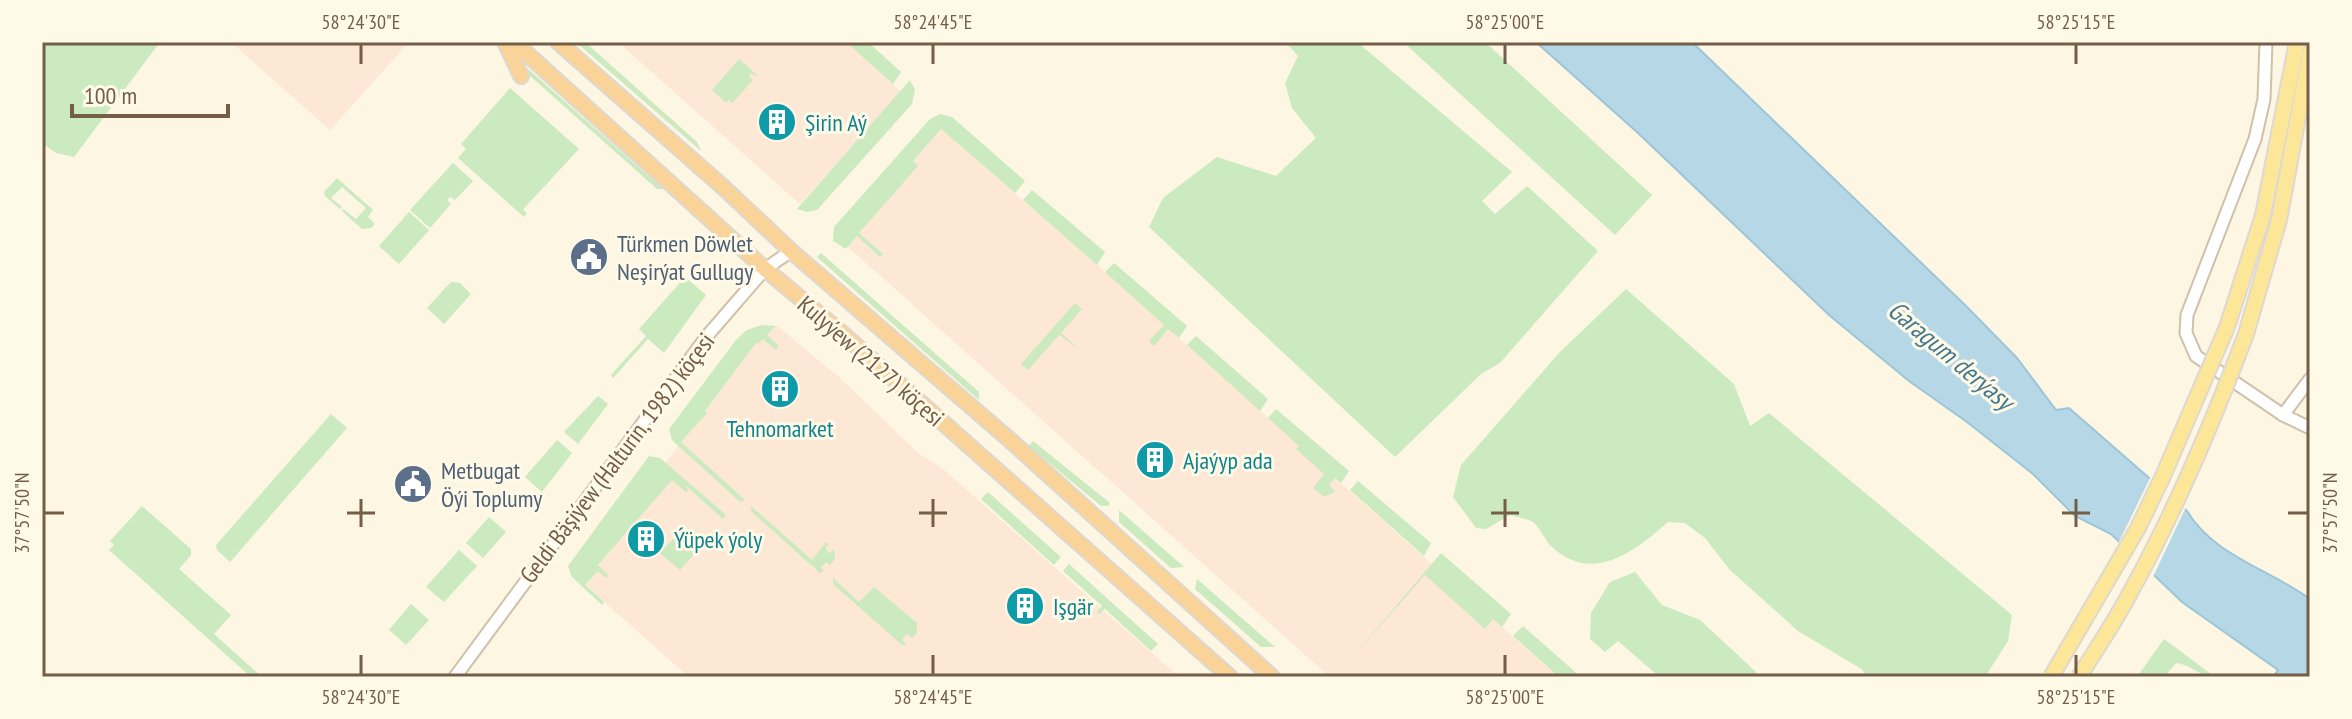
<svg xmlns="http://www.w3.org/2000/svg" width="2352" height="719" font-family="'PT Sans Narrow',sans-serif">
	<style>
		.commercial { fill: #fde7d5 }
		.green { fill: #cbeac0 }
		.water { fill: #b6d8e6; stroke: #9cc5d8; stroke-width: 2 }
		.pier { fill: #fcf6e2 }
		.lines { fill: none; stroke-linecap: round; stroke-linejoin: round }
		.tertiary-casing { stroke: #d0c1ab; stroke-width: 15 }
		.primary-casing { stroke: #ded8d3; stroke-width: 18 }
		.trunk-casing { stroke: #ded8d3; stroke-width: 18 }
		.tertiary { stroke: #fff; stroke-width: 11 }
		.primary { stroke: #fce799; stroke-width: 14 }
		.trunk { stroke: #fad398; stroke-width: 14 }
		.primary-bridge-casing { stroke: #ded8d3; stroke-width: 18; stroke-linecap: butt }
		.primary-bridge { stroke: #fce799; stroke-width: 14 }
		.ticks { fill: none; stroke: #745e48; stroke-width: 3 }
		.labels { text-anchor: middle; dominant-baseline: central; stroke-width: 6; stroke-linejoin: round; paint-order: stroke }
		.culture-label { font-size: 24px; fill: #0d838f; stroke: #fffae8; text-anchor: start }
		.service-label { font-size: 24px; fill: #4e5e75; stroke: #fffae8; text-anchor: start }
		.street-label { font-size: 24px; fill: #745e48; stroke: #fffae8 }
		.water-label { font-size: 26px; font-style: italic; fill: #44788f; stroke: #fffae8 }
		.neatline { fill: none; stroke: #745e48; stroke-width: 3 }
		.ticks-label { font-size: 20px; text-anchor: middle; fill: #745e48 }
	</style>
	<rect width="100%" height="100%" fill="#fcf6e2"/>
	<g class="commercial">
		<polygon points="231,42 409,42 330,130"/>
		<polygon points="618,42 846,42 901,92 800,204"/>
		<polygon points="941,129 1097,265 1558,677 1330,677 848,247 864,228 859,223"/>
		<polygon points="777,326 841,379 918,453 943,469 1179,677 689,677 585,585 598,571 600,563 652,503 643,495 681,442 707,413 705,411 756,343 758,344"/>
	</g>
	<g class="green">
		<polygon points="42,42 160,42 74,157 56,153 42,143"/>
		<polygon points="576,42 585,42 697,142 701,151"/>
		<polygon points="846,42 868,42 901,72 893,84"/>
		<polygon points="1285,42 1357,42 1512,172 1482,201 1495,214 1527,186 1598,251 1500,363 1481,374 1395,457 1149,227 1163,198 1217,157 1276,176 1316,138 1292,108 1285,83 1298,56"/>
		<polygon points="1403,42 1485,42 1652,195 1615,235"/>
		<polygon points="739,59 757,75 755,76 751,73 749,76 753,80 732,103 729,100 726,103 712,90"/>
		<polygon points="526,67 663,189 657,189 529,75"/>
		<polygon points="910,80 915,90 912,104 817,210 808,212 797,209"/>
		<polygon points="510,88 579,149 528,204 523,210 527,213 524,217 458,158 466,149 461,144"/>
		<polygon points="940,114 952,117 1025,181 1015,193 941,129 913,161 918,166 859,233 883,254 880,257 857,236 846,249 833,241 834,227 930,119"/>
		<polygon points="453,163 473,181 455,200 450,197 447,200 451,204 430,228 410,210"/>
		<polygon points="337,178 373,210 368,217 375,224 371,228 362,229 342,211 343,209 356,219 366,208 342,187 331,198 342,207 340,209 325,196 324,192"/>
		<polygon points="1032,190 1105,252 1097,265 1023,200"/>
		<polygon points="409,212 429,230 399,264 379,246"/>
		<polygon points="821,253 979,392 979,400 817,257"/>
		<polygon points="1114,263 1187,326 1179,338 1168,329 1154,346 1149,341 1164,325 1105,272"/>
		<polygon points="685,277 706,295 664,353 648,339 613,378 611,375 646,336 639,329"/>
		<polygon points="451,282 460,283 471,294 444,324 427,308"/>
		<path d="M1626 289 1734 384 1750 426 1769 413 2012 615 2008 641 1985 677H1864L1863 670 1798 631 1730 570 1705 538 1685 523 1668 522C1635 551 1594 584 1553 548 1545 541 1542 530 1534 523 1529 519 1517 517 1510 515L1486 529 1476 528 1453 497 1461 465 1560 352Z"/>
		<polygon points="1075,303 1082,309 1061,333 1080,350 1059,335 1028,370 1021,364"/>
		<polygon points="762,325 776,326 767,335 779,346 776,350 763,339 758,344 756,343 705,411 707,413 681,442 745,500 740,502 672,440 669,429 736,340 747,330"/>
		<polygon points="1196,336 1268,399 1260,411 1187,345"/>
		<polygon points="598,396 608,404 578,444 564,432"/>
		<polygon points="1276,409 1349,471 1341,483 1335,478 1329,485 1335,492 1324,497 1313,488 1324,474 1296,449 1299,446 1268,418"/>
		<polygon points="331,414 347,428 230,562 217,550 216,545"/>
		<polygon points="557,440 572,453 542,492 525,477"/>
		<polygon points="1033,441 1110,503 1108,506 1101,506 1029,446"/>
		<polygon points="649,456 660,458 726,515 723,519 684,484 688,490 686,492 672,480 598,565 608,575 606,578 598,571 585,585 604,602 602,605 572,577 568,566"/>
		<polygon points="1358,481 1431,543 1424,556 1350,490"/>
		<polygon points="988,492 1061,557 1054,565 981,499"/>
		<polygon points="142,506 191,549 191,555 179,569 231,615 214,634 262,677 251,677 109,550 114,545 110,541"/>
		<polygon points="751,506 812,560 826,542 829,544 825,549 830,553 834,549 835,559 830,565 826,562 821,567 824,571 820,573 751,511"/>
		<polygon points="1119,510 1184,567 1171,568 1119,522"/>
		<polygon points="489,517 506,532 483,558 466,543"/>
		<polygon points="694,532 702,535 702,545 680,570 660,553 676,536 684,542"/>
		<polygon points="459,550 477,566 444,602 426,587"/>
		<polygon points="1441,553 1511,614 1502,627 1493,619 1485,629 1425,575 1351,659"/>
		<polygon points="1069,564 1158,644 1151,651 1105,609 1099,614 1097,612 1102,606 1063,571"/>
		<polygon points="1635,572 1662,605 1700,620 1756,672 1757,677 1655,677 1655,673 1618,641 1605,652 1590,639 1591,613 1610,582"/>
		<polygon points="833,578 859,602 874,587 917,623 917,633 912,638 907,634 902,640 907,644 902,645 833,584"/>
		<polygon points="1197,579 1275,647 1261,647 1195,589"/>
		<polygon points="411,604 429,620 406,645 389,630"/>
		<polygon points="1522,627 1524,627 1581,677 1559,677 1513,636"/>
		<path d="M2164 639 2215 677C2200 677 2192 665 2176 663L2164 677H2137Z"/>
	</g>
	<path class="water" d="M1536 42H1692L1966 306 2017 358 2056 410 2069 408 2187 511C2214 556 2269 569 2310 599V677H2273L2278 670 2182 602 2111 534 2075 516 2033 474 1967 422 1909 381 1829 315 1638 133Z"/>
	<polygon class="pier" points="2151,476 2187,505 2152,579 2117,546"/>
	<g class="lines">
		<defs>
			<g id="tertiary">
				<polyline points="2266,42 2264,99 2255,139 2187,315 2186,333 2196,356 2283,415 2310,428"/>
				<polyline points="2283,415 2310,379"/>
				<polyline points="455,677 707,336 765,269 791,251"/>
			</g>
			<g id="primary">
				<polyline points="2227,327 2263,215 2297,42"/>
				<polyline points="2246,334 2279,220 2310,52"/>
			</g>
			<g id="trunk">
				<polyline points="505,42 521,76"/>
				<polyline points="514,42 765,269 843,334 1230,677"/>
				<polyline points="558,42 723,187 791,251 1011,441 1272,677"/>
			</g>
		</defs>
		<use href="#tertiary" class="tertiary-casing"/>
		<use href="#primary" class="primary-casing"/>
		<use href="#trunk" class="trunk-casing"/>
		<use href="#tertiary" class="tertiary"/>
		<use href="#primary" class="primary"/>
		<use href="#trunk" class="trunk"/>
		<defs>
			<g id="primary-bridge">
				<polyline points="2051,677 2138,528 2163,476 2227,327"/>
				<path d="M2079 677C2096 649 2115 622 2130 593 2176 510 2213 422 2246 334"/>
			</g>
		</defs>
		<use href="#primary-bridge" class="primary-bridge-casing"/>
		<use href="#primary-bridge" class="primary-bridge"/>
	</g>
	<path class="ticks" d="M361 44V64M933 44V64M1505 44V64M2076 44V64M361 499V527M933 499V527M1505 499V527M2076 499V527M44 513H64M347 513H375M919 513H947M1491 513H1519M2062 513H2090M2288 513H2308M361 655V675M933 655V675M1505 655V675M2076 655V675"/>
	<defs>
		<symbol id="building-disc" viewBox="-11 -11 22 22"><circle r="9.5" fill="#0f9aa8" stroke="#fffae8"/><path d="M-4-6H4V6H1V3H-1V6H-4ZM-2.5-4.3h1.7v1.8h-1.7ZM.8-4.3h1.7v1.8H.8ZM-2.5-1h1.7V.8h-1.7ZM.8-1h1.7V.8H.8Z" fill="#fff"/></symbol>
		<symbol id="civic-disc" viewBox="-11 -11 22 22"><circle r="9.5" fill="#5c6f8a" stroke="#fffae8"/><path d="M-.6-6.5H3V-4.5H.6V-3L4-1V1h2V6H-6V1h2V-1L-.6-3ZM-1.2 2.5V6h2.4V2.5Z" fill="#fff"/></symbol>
	</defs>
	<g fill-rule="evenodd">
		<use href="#building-disc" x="755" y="100" width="44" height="44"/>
		<use href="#civic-disc" x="567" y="235" width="44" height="44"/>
		<use href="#building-disc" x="758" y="367" width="44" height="44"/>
		<use href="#building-disc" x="1133" y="438" width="44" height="44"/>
		<use href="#civic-disc" x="391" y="462" width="44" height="44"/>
		<use href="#building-disc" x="624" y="517" width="44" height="44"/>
		<use href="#building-disc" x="1003" y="584" width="44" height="44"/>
	</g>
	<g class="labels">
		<g class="culture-label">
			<text x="805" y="122">Şirin Aý</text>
			<text x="780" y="428" text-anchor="middle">Tehnomarket</text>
			<text x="1183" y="460">Ajaýyp ada</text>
			<text x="674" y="539">Ýüpek ýoly</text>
			<text x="1053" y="606">Işgär</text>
		</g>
		<g class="service-label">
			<text x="617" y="243">Türkmen Döwlet<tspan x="617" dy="28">Neşirýat Gullugy</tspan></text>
			<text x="441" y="470">Metbugat<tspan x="441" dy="28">Öýi Toplumy</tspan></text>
		</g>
		<g class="street-label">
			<text transform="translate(871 361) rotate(41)">Kulyýew (2127) köçesi</text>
			<text transform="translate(617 458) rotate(-53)">Geldi Bäşiýew (Halturin, 1982) köçesi</text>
		</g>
		<g class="water-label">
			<text transform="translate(1951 355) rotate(40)">Garagum derýasy</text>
		</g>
	</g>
	<rect width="2352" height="719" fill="none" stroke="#fffae8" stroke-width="88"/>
	<path d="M72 104v12h156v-12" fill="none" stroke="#745e48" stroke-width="4"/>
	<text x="84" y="104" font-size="24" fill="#745e48" stroke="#fffae8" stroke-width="6" paint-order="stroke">100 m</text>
	<rect x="44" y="44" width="2264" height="631" class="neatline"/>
	<g class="ticks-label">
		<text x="361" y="29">58°24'30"E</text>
		<text x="933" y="29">58°24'45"E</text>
		<text x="1505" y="29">58°25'00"E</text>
		<text x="2076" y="29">58°25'15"E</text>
		<text transform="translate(22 513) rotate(-90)" y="7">37°57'50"N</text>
		<text transform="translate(2330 513) rotate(-90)" y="7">37°57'50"N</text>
		<text x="361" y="704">58°24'30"E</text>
		<text x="933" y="704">58°24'45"E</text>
		<text x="1505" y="704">58°25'00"E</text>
		<text x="2076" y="704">58°25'15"E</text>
	</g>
</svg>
